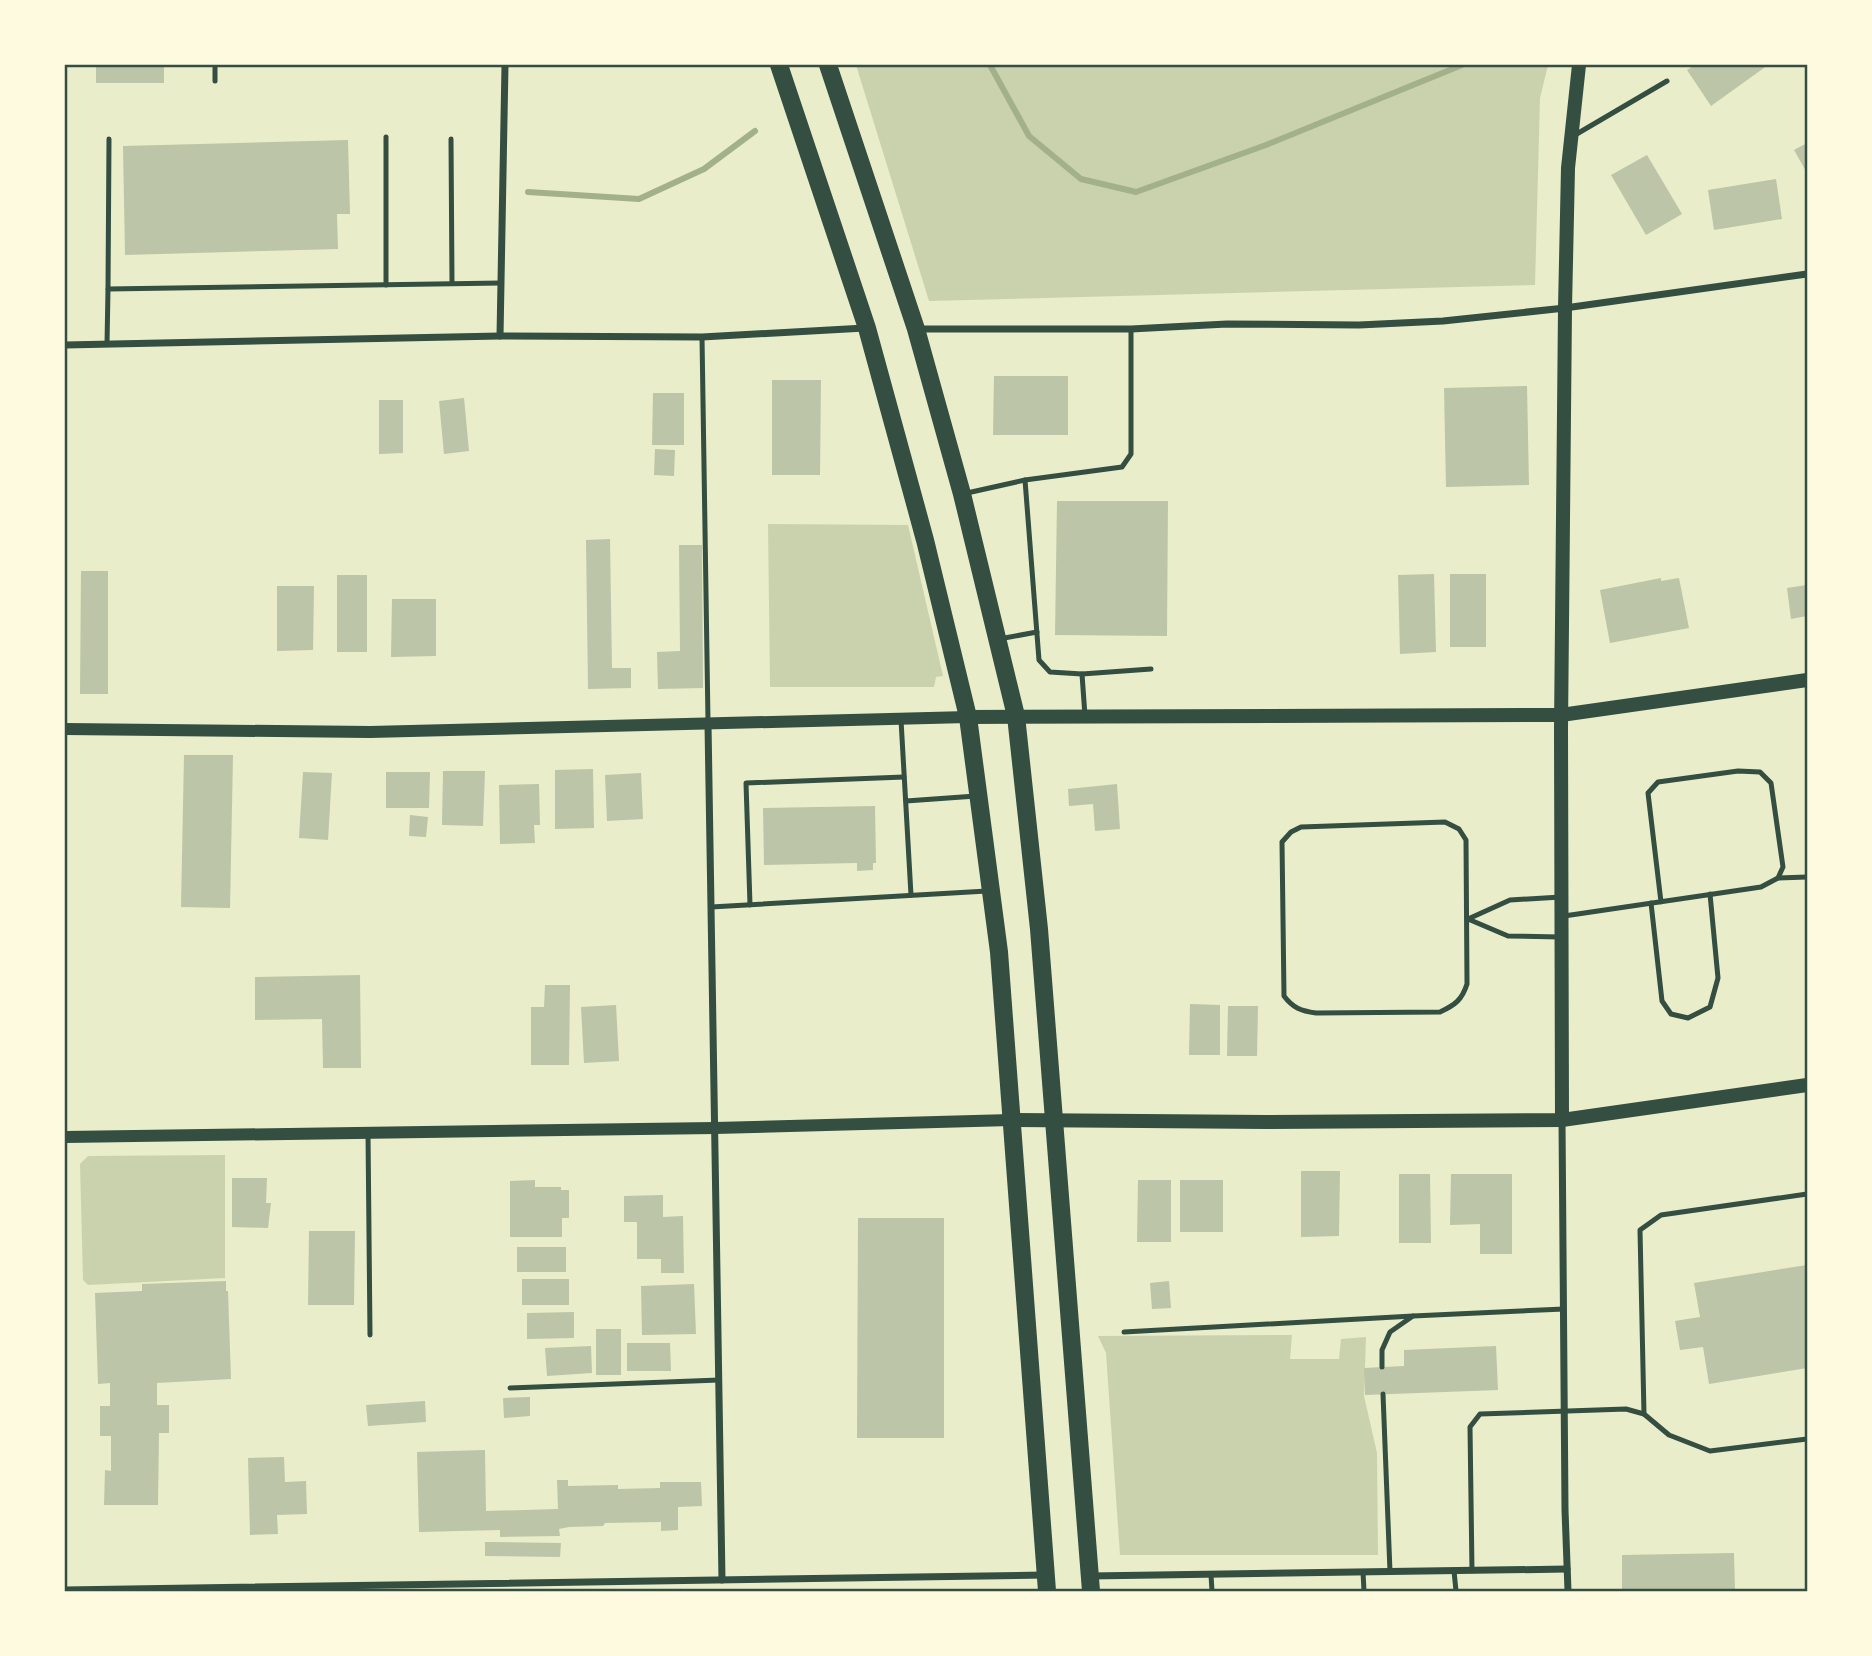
<svg xmlns="http://www.w3.org/2000/svg" width="1872" height="1656" font-family="Raleway,sans-serif">
	<style>
		.green { fill: #cad2ad }
		.lines { fill: none; stroke-linecap: round; stroke-linejoin: round }
		.stream { stroke: #a3b18a; stroke-width: 6 }
		.building { fill: #bcc5a7 }
		.service { stroke: #344e41; stroke-width: 5 }
		.minor { stroke: #344e41; stroke-width: 7 }
		.tertiary { stroke: #344e41; stroke-width: 12 }
		.secondary { stroke: #344e41; stroke-width: 14 }
		.primary { stroke: #344e41; stroke-width: 18 }
		.neatline { fill: none; stroke: #344e41; stroke-width: 2.5 }
	</style>
	<rect width="100%" height="100%" fill="#e9edc9"/>
	<g class="green">
		<polygon points="856,65 1548,65 1540,98 1535,285 929,301"/>
		<polygon points="768,524 908,525 943,676 936,677 934,687 770,687"/>
		<polygon points="225,1155 225,1278 88,1285 83,1280 80,1164 88,1156"/>
		<polygon points="1292,1335 1290,1359 1339,1359 1341,1339 1366,1337 1364,1396 1377,1453 1378,1555 1120,1555 1106,1353 1098,1336"/>
	</g>
	<g class="lines">
		<g class="stream">
			<polyline points="990,65 1029,136 1081,179 1136,192 1266,145 1462,65"/>
			<polyline points="528,192 639,199 704,169 755,131"/>
		</g>
	</g>
	<g class="building">
		<rect x="96" y="65" width="68" height="18"/>
		<polygon points="1695,65 1768,65 1711,106 1687,70"/>
		<polygon points="348,140 350,214 337,214 338,249 125,255 123,146"/>
		<polygon points="1807,143 1807,173 1794,150"/>
		<polygon points="1647,155 1682,214 1646,235 1611,175"/>
		<polygon points="1776,179 1782,219 1714,230 1708,190"/>
		<polygon points="994,376 1068,376 1068,435 993,435"/>
		<polygon points="772,380 821,380 820,475 772,475"/>
		<polygon points="1527,386 1529,485 1446,487 1444,388"/>
		<polygon points="653,393 684,393 684,445 652,445"/>
		<polygon points="464,398 469,451 444,454 439,401"/>
		<polygon points="379,400 403,400 403,453 379,454"/>
		<polygon points="655,449 675,450 674,476 654,475"/>
		<polygon points="1057,501 1168,501 1167,636 1055,635"/>
		<polygon points="610,539 612,668 631,668 631,688 588,689 586,540"/>
		<polygon points="679,545 702,545 703,688 658,689 657,652 680,651"/>
		<polygon points="81,571 108,571 108,694 80,694"/>
		<polygon points="1434,574 1436,652 1400,654 1398,575"/>
		<rect x="1450" y="574" width="36" height="73"/>
		<rect x="337" y="575" width="30" height="77"/>
		<polygon points="1661,578 1661,581 1679,578 1689,628 1610,643 1600,590"/>
		<polygon points="1807,585 1807,616 1791,619 1787,588"/>
		<polygon points="277,586 314,586 313,650 277,651"/>
		<polygon points="392,599 436,599 436,656 391,657"/>
		<polygon points="184,755 233,755 230,908 181,907"/>
		<polygon points="593,769 594,828 555,829 555,770"/>
		<polygon points="443,771 485,771 483,826 442,825"/>
		<polygon points="303,772 332,773 328,840 299,838"/>
		<polygon points="386,772 430,772 429,808 386,808"/>
		<polygon points="641,773 643,819 607,821 605,775"/>
		<polygon points="539,784 540,825 534,825 535,843 500,844 499,785"/>
		<polygon points="1117,784 1120,829 1095,831 1093,804 1069,806 1068,789"/>
		<polygon points="875,806 876,863 873,863 873,870 857,871 857,863 764,865 763,808"/>
		<polygon points="410,815 428,817 426,837 409,836"/>
		<polygon points="360,975 361,1068 323,1068 322,1019 255,1020 255,977"/>
		<polygon points="545,985 570,985 569,1065 531,1065 531,1007 544,1007"/>
		<polygon points="1190,1004 1220,1005 1220,1055 1189,1055"/>
		<polygon points="616,1005 619,1061 584,1063 581,1007"/>
		<polygon points="1228,1006 1258,1006 1257,1056 1227,1056"/>
		<polygon points="1301,1171 1340,1171 1339,1236 1301,1237"/>
		<polygon points="1399,1174 1430,1174 1431,1243 1399,1243"/>
		<polygon points="1451,1174 1512,1174 1512,1254 1480,1254 1480,1224 1450,1225"/>
		<polygon points="232,1178 267,1178 266,1203 271,1203 268,1228 232,1227"/>
		<polygon points="535,1180 535,1187 561,1187 561,1190 569,1190 569,1218 562,1218 562,1237 510,1237 510,1181"/>
		<polygon points="1138,1180 1171,1180 1171,1242 1137,1242"/>
		<rect x="1180" y="1180" width="43" height="52"/>
		<polygon points="663,1195 663,1217 683,1216 684,1273 661,1273 661,1259 637,1259 637,1222 624,1222 624,1196"/>
		<polygon points="858,1218 944,1218 944,1438 857,1438"/>
		<polygon points="309,1231 355,1231 354,1305 308,1305"/>
		<rect x="517" y="1247" width="49" height="25"/>
		<polygon points="1807,1265 1807,1368 1709,1384 1703,1347 1680,1350 1675,1321 1700,1317 1694,1283"/>
		<rect x="522" y="1279" width="47" height="26"/>
		<polygon points="226,1281 226,1291 228,1291 231,1379 157,1383 157,1405 169,1405 169,1433 159,1433 158,1505 104,1505 105,1470 111,1471 111,1436 100,1436 100,1406 110,1406 110,1383 98,1384 95,1293 142,1291 142,1284"/>
		<polygon points="1169,1281 1171,1308 1152,1309 1150,1283"/>
		<polygon points="694,1284 696,1334 642,1335 641,1286"/>
		<polygon points="574,1312 574,1338 527,1339 527,1313"/>
		<rect x="596" y="1329" width="25" height="46"/>
		<polygon points="627,1343 670,1343 671,1371 627,1371"/>
		<polygon points="591,1346 592,1373 547,1376 545,1348"/>
		<polygon points="1496,1346 1498,1390 1365,1395 1364,1368 1404,1366 1404,1350"/>
		<polygon points="530,1397 530,1416 504,1418 503,1398"/>
		<polygon points="425,1401 426,1422 368,1426 366,1405"/>
		<polygon points="485,1450 486,1511 558,1509 557,1480 568,1480 568,1486 618,1485 618,1489 660,1488 660,1482 701,1482 702,1506 678,1507 678,1530 661,1531 661,1522 605,1523 603,1526 569,1527 559,1529 560,1536 500,1537 500,1530 419,1532 417,1452"/>
		<polygon points="284,1457 285,1482 306,1481 307,1514 277,1515 278,1534 250,1535 248,1458"/>
		<polygon points="485,1542 561,1543 560,1557 485,1556"/>
		<polygon points="1734,1553 1735,1591 1622,1591 1622,1555"/>
	</g>
	<g class="lines">
		<g class="service">
			<polyline points="215,81 215,65"/>
			<polyline points="1575,135 1667,81"/>
			<polyline points="386,137 386,285"/>
			<polyline points="451,139 452,283"/>
			<polyline points="108,289 109,139"/>
			<polyline points="702,337 708,721"/>
			<polyline points="107,344 108,289 501,283"/>
			<polyline points="1025,480 1039,660 1050,672 1082,674 1151,669"/>
			<polyline points="967,493 1025,480 1122,467 1131,454 1131,329"/>
			<polyline points="999,639 1037,632"/>
			<polyline points="1082,674 1085,716"/>
			<polyline points="901,720 911,895"/>
			<polyline points="906,801 976,796"/>
			<path d="M1445 822 1459 829 1466 840 1467 984C1462 1000 1455 1005 1440 1012L1316 1013C1301 1011 1293 1008 1284 996L1282 842 1291 832 1301 827Z"/>
			<polyline points="1778,878 1807,877"/>
			<polyline points="1651,903 1662,1001 1671,1014 1688,1018 1710,1007 1718,978 1710,894"/>
			<polyline points="750,905 746,783 904,777"/>
			<polyline points="711,907 987,891"/>
			<polyline points="1564,916 1761,887 1778,878 1783,867 1771,783 1760,772 1738,771 1658,782 1648,793 1661,902"/>
			<polyline points="1468,919 1510,900 1561,897"/>
			<polyline points="1468,919 1508,936 1560,937"/>
			<polyline points="368,1133 370,1335"/>
			<polyline points="1807,1194 1661,1215 1640,1230 1644,1414 1669,1435 1710,1451 1807,1439"/>
			<polyline points="1124,1332 1413,1316"/>
			<polyline points="1382,1367 1382,1350 1390,1332 1413,1316 1564,1309"/>
			<polyline points="510,1388 719,1380"/>
			<polyline points="1383,1394 1390,1572"/>
			<polyline points="1454,1571 1456,1591"/>
			<polyline points="1472,1571 1470,1427 1480,1414 1626,1409 1644,1414"/>
			<polyline points="1363,1572 1364,1591"/>
			<polyline points="1211,1575 1212,1591"/>
		</g>
		<g class="minor">
			<polyline points="916,329 1131,329 1227,324 1359,325 1443,321 1565,308 1807,274"/>
			<polyline points="500,336 505,65"/>
			<polyline points="65,345 500,336 702,337 865,328"/>
			<polyline points="708,724 722,1580"/>
			<polyline points="1562,1120 1565,1510 1568,1591"/>
			<polyline points="1090,1576 1567,1569"/>
			<polyline points="65,1590 1044,1575"/>
		</g>
		<g class="tertiary">
			<polyline points="65,729 370,732 968,717"/>
			<polyline points="65,1137 715,1128 1011,1120"/>
		</g>
		<g class="secondary">
			<polyline points="968,717 1561,715 1807,680"/>
			<polyline points="1011,1120 1267,1122 1562,1120 1807,1085"/>
			<polyline points="1562,1120 1561,729 1565,308 1568,168 1579,65"/>
		</g>
		<g class="primary">
			<polyline points="779,65 867,328 925,540 968,717 999,952 1047,1591"/>
			<polyline points="828,65 916,329 962,494 1016,716 1039,929 1091,1591"/>
		</g>
	</g>
	<rect width="1872" height="1656" fill="none" stroke="#fefae0" stroke-width="133"/>
	<rect x="66" y="66" width="1740" height="1524" class="neatline"/>
</svg>
